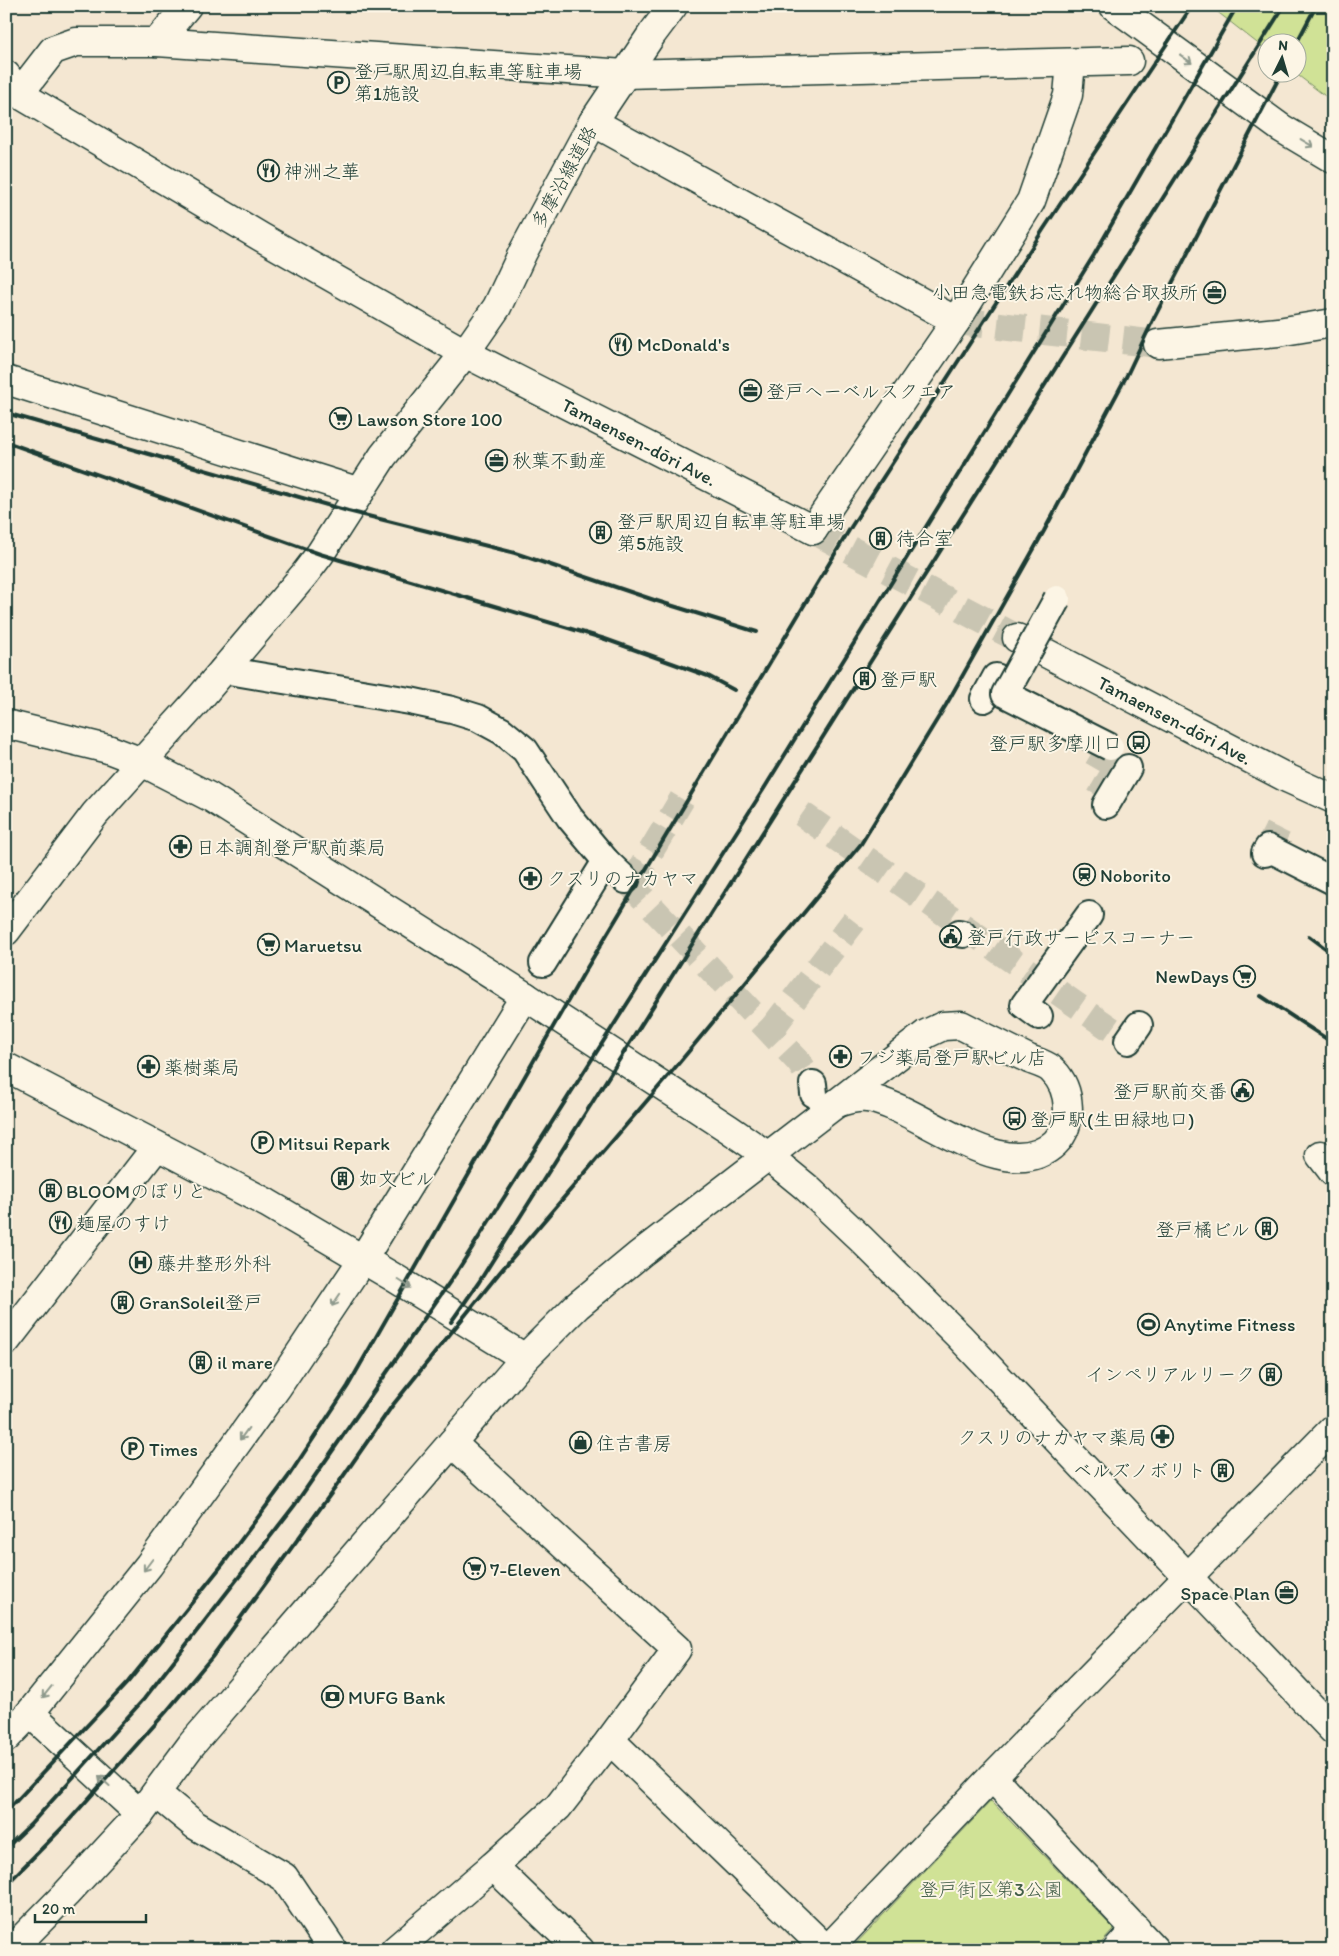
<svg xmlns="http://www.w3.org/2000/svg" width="1339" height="1956" font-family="Itim,'Klee One',sans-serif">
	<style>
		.green { fill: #d0e296; stroke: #789065 }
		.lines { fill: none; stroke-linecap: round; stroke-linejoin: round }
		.pedestrian-tunnel { stroke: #c9c5b2; stroke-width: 26; stroke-dasharray: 26 13; stroke-linecap: butt }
		.minor-tunnel { stroke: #c9c5b2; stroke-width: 28; stroke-dasharray: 28 14; stroke-linecap: butt }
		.primary-tunnel { stroke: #c9c5b2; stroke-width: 28; stroke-dasharray: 28 14; stroke-linecap: butt }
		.pedestrian-casing { stroke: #1f3d34; stroke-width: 30 }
		.minor-casing { stroke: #1f3d34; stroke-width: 31 }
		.tertiary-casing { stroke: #1f3d34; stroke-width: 31 }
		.primary-casing { stroke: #1f3d34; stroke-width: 31 }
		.pedestrian { stroke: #fcf5e5; stroke-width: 26 }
		.minor { stroke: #fcf5e5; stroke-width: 28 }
		.tertiary { stroke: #fcf5e5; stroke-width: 28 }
		.primary { stroke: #fcf5e5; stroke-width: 28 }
		.rail { stroke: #1f3d34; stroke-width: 4 }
		.pedestrian-bridge-casing { stroke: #1f3d34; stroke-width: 30; stroke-linecap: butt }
		.pedestrian-bridge { stroke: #fcf5e5; stroke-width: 26 }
		.oneway { stroke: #8e998c }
		.labels { text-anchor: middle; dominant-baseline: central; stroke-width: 4; stroke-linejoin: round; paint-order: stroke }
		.poi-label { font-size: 19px; fill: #1f3d34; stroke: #fcf5e5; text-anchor: start }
		.street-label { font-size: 19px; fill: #1f3d34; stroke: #fcf5e5 }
		.park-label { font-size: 19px; fill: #425e48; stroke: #fcf5e5 }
	</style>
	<rect width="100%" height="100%" fill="#f4e7d2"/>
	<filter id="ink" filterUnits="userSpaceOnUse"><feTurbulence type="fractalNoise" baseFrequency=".02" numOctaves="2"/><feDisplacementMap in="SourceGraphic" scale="10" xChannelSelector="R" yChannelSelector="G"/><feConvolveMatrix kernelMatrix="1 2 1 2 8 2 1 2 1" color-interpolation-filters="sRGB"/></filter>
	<g filter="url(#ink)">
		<g class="green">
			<polygon points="1210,6 1333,6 1333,102 1295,73 1296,72 1296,42 1266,42 1266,50"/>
			<polygon points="991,1801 1114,1929 1095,1950 850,1950"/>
		</g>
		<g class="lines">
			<g class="pedestrian-tunnel">
				<polyline points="1110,747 1092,778 1115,791"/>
				<polyline points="802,814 1128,1041"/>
				<polyline points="1268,848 1278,828"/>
				<polyline points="626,880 799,1062 813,1084"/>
				<polyline points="631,885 682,799"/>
				<polyline points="770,1031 854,921"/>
			</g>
			<polyline class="minor-tunnel" points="956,321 1158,344"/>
			<polyline class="primary-tunnel" points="813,530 1017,638"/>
			<defs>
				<g id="pedestrian">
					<polyline points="223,670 410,701 452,710 478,718 502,731 525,750 570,818 606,861 626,880"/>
					<polyline points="984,699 996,677"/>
					<polyline points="1106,805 1128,768"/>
					<polyline points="1265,853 1268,848 1333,881"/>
					<polyline points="959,933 963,934"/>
					<polyline points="543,963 606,861"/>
					<polyline points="1039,1016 1024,1005 1089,915"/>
					<polyline points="1128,1041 1139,1025"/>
					<polyline points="813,1084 814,1094"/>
				</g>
				<g id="minor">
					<polyline points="1114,6 1281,128 1333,159"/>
					<polyline points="157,42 187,6"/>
					<polyline points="19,94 53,50 76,42 157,42 625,74 1129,61"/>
					<polyline points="593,122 956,321"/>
					<polyline points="1158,344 1278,332 1333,323"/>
					<polyline points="6,380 360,492"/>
					<polyline points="813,530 956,321 1031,201 1068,95 1071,63"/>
					<path d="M961 1025C984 1037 1007 1048 1029 1059 1036 1062 1048 1065 1053 1071 1071 1089 1074 1125 1055 1143 1006 1190 919 1106 867 1098 857 1097 846 1100 837 1103L926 1034 943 1026Z"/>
					<polyline points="6,1067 267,1203 393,1277 525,1358"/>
					<polyline points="1320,1155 1333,1172"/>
					<polyline points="6,1341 157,1146"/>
					<polyline points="30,1713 140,1814"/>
					<polyline points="6,1738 30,1713 149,1565 278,1386 363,1259 525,996"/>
					<polyline points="610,1740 827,1950"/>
					<polyline points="992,1777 1155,1950"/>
					<polyline points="156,1793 195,1825 284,1877 333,1950"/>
					<polyline points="493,1866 580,1950"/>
					<polyline points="395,1950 493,1866 558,1807 610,1740 677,1649 452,1443"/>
					<polyline points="827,1950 992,1777 1333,1429"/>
					<polyline points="1117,1950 1136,1929"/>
				</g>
				<g id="tertiary">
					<polyline points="6,75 19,94 261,237 465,353 383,456 320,554 304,575 199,699 95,814 6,931"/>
					<polyline points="6,724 108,749 142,762 210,797 525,996 729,1129 768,1156 806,1187 861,1239 959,1336 1333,1730"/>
					<polyline points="11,1950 66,1894 140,1814 192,1744 525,1358 577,1306 640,1254 837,1103"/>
				</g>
				<g id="primary">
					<path id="s1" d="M673 6 652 34 593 122 523 252 497 307 465 353 813 530"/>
					<path id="s2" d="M1017 638 1289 779 1333 799"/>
				</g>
			</defs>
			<use href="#pedestrian" class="pedestrian-casing"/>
			<use href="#minor" class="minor-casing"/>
			<use href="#tertiary" class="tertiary-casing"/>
			<use href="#primary" class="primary-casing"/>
			<use href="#pedestrian" class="pedestrian"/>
			<use href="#minor" class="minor"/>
			<use href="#tertiary" class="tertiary"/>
			<use href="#primary" class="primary"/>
			<g class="rail">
				<polyline points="1296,44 1316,6"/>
				<polyline points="6,413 348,511 515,553 657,601 757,632"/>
				<polyline points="6,442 320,554 605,639 708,676 734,690"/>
				<polyline points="1309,936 1333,954"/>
				<polyline points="1261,996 1333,1043"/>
				<polyline points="451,1322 479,1282 1284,6"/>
				<polyline points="6,1812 128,1682 223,1564 288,1477 348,1386 585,971 851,527 1043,230 1192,6"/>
				<polyline points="6,1848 30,1825 144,1699 294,1506 458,1270 765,787 1094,255 1237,6"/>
				<polyline points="6,1885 64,1826 166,1712 212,1657 335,1488 392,1406 500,1272 669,1075 861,844 946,705 1044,531 1127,375 1154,318 1282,72"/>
			</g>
			<defs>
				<polyline id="pedestrian-bridge" points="1057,599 1005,694 1110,747"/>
			</defs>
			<use href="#pedestrian-bridge" class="pedestrian-bridge-casing"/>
			<use href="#pedestrian-bridge" class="pedestrian-bridge"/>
		</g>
		<defs><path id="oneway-shaft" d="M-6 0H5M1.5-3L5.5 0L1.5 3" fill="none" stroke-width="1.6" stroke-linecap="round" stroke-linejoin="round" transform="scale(1.25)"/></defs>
		<g class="oneway">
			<use href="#oneway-shaft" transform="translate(1186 59) rotate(36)"/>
			<use href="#oneway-shaft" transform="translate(1307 143) rotate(31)"/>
			<use href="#oneway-shaft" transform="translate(405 1284) rotate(32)"/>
			<use href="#oneway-shaft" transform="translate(336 1300) rotate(124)"/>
			<use href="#oneway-shaft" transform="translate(244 1434) rotate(126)"/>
			<use href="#oneway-shaft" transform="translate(148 1565) rotate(127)"/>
			<use href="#oneway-shaft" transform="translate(47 1692) rotate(129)"/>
			<use href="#oneway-shaft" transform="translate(104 1781) rotate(-138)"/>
		</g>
	</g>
	<defs>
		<symbol id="parking-ring" viewBox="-11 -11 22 22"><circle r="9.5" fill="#fcf5e5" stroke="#1f3d34" stroke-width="1.5"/><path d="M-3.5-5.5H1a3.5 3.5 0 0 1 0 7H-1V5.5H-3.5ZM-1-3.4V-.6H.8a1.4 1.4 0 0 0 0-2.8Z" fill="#1f3d34"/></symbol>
		<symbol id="restaurant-ring" viewBox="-11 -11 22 22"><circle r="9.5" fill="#fcf5e5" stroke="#1f3d34" stroke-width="1.5"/><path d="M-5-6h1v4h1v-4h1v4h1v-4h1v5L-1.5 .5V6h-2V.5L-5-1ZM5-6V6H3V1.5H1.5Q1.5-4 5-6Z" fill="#1f3d34"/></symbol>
		<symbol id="office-ring" viewBox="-11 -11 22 22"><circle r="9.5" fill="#fcf5e5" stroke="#1f3d34" stroke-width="1.5"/><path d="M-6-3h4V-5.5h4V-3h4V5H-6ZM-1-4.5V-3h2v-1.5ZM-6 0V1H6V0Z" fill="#1f3d34"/></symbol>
		<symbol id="supermarket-ring" viewBox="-11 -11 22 22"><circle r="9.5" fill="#fcf5e5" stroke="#1f3d34" stroke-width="1.5"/><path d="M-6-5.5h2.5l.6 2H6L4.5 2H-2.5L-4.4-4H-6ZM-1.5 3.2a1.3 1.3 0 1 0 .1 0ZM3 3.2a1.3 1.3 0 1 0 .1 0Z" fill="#1f3d34"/></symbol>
		<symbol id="building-ring" viewBox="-11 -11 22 22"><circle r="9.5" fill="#fcf5e5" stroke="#1f3d34" stroke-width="1.5"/><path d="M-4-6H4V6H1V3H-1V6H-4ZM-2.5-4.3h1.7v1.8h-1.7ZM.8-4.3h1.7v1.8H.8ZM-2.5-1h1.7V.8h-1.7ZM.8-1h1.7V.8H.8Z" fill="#1f3d34"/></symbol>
		<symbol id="bus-ring" viewBox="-11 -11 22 22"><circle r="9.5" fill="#fcf5e5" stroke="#1f3d34" stroke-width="1.5"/><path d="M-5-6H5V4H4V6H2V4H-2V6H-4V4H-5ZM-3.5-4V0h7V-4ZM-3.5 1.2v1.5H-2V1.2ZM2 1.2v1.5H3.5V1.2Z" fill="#1f3d34"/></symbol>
		<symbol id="pharmacy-ring" viewBox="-11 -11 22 22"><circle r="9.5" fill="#fcf5e5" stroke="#1f3d34" stroke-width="1.5"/><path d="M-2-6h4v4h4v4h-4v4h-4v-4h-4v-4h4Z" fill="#1f3d34"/></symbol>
		<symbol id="station-ring" viewBox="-11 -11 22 22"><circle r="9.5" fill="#fcf5e5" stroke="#1f3d34" stroke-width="1.5"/><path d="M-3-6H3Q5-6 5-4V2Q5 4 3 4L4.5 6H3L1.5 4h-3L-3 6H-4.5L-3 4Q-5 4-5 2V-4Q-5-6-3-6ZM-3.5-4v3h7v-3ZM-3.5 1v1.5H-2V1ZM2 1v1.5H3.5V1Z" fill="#1f3d34"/></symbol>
		<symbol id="civic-ring" viewBox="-11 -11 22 22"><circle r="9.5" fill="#fcf5e5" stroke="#1f3d34" stroke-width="1.5"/><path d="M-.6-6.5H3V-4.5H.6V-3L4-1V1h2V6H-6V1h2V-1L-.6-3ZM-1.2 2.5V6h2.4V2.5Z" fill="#1f3d34"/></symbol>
		<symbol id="hospital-ring" viewBox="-11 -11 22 22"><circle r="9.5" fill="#fcf5e5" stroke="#1f3d34" stroke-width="1.5"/><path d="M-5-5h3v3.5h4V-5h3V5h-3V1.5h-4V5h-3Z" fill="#1f3d34"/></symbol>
		<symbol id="stadium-ring" viewBox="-11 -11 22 22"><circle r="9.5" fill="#fcf5e5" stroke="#1f3d34" stroke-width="1.5"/><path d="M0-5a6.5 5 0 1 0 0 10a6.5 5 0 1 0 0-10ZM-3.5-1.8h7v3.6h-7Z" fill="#1f3d34"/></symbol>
		<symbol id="shop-ring" viewBox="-11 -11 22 22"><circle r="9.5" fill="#fcf5e5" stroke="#1f3d34" stroke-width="1.5"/><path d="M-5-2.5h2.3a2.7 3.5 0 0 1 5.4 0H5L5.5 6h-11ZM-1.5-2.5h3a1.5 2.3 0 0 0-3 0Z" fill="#1f3d34"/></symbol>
		<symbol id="bank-ring" viewBox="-11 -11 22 22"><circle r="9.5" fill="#fcf5e5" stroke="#1f3d34" stroke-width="1.5"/><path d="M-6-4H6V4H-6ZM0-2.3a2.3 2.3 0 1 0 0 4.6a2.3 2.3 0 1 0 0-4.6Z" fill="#1f3d34"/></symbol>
	</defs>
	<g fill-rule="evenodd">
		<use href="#parking-ring" x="326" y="70" width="25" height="25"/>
		<use href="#restaurant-ring" x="256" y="158" width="25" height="25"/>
		<use href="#office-ring" x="1202" y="280" width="25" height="25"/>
		<use href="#restaurant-ring" x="608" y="332" width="25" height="25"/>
		<use href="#office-ring" x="738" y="378" width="25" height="25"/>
		<use href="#supermarket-ring" x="328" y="406" width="25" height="25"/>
		<use href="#office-ring" x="484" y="448" width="25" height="25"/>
		<use href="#building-ring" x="588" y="520" width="25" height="25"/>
		<use href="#building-ring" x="868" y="526" width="25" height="25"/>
		<use href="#building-ring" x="852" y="666" width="25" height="25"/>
		<use href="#bus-ring" x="1126" y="730" width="25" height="25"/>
		<use href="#pharmacy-ring" x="168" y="834" width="25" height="25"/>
		<use href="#station-ring" x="1072" y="862" width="25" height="25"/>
		<use href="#pharmacy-ring" x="518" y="866" width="25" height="25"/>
		<use href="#civic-ring" x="938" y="924" width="25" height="25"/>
		<use href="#supermarket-ring" x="256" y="932" width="25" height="25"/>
		<use href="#supermarket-ring" x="1232" y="964" width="25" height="25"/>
		<use href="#pharmacy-ring" x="828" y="1044" width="25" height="25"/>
		<use href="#pharmacy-ring" x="136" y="1054" width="25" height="25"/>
		<use href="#civic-ring" x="1230" y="1078" width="25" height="25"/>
		<use href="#bus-ring" x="1002" y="1106" width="25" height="25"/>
		<use href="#parking-ring" x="250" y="1130" width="25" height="25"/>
		<use href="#building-ring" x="330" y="1166" width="25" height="25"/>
		<use href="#building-ring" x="38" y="1178" width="25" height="25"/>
		<use href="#restaurant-ring" x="48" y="1210" width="25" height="25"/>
		<use href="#building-ring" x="1254" y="1216" width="25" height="25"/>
		<use href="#hospital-ring" x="128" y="1250" width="25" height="25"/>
		<use href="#building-ring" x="110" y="1290" width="25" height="25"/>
		<use href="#stadium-ring" x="1136" y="1312" width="25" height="25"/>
		<use href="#building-ring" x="188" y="1350" width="25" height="25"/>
		<use href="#building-ring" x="1258" y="1362" width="25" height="25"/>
		<use href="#pharmacy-ring" x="1150" y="1424" width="25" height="25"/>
		<use href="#shop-ring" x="568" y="1430" width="25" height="25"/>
		<use href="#parking-ring" x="120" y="1436" width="25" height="25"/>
		<use href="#building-ring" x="1210" y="1458" width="25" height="25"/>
		<use href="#supermarket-ring" x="462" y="1556" width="25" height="25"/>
		<use href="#office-ring" x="1274" y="1580" width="25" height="25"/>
		<use href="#bank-ring" x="320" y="1684" width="25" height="25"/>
	</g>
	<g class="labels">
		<g class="poi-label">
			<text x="354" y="71">登戸駅周辺自転車等駐車場<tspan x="354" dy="22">第1施設</tspan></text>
			<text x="284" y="171">神洲之華</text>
			<text x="1198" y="292" text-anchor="end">小田急電鉄お忘れ物総合取扱所</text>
			<text x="637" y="344">McDonald's</text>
			<text x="766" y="391">登戸へーベルスクエア</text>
			<text x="357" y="419">Lawson Store 100</text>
			<text x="512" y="460">秋葉不動産</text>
			<text x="617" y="521">登戸駅周辺自転車等駐車場<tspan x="617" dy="22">第5施設</tspan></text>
			<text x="896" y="538">待合室</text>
			<text x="880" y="679">登戸駅</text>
			<text x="1122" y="743" text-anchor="end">登戸駅多摩川口</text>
			<text x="196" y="847">日本調剤登戸駅前薬局</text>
			<text x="1100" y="875">Noborito</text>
			<text x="547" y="878">クスリのナカヤマ</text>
			<text x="967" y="937">登戸行政サービスコーナー</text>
			<text x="284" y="945">Maruetsu</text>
			<text x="1229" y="976" text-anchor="end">NewDays</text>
			<text x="857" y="1057">フジ薬局登戸駅ビル店</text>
			<text x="164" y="1067">薬樹薬局</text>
			<text x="1227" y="1091" text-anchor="end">登戸駅前交番</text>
			<text x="1030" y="1119">登戸駅(生田緑地口)</text>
			<text x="278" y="1143">Mitsui Repark</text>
			<text x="359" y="1178">如文ビル</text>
			<text x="66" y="1191">BLOOMのぼりと</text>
			<text x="76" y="1223">麺屋のすけ</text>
			<text x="1250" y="1229" text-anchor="end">登戸橘ビル</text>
			<text x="157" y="1263">藤井整形外科</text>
			<text x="139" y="1302">GranSoleil登戸</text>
			<text x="1164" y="1324">Anytime Fitness</text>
			<text x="217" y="1362">il mare</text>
			<text x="1255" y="1374" text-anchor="end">インペリアルリーク</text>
			<text x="1147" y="1437" text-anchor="end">クスリのナカヤマ薬局</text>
			<text x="596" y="1443">住吉書房</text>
			<text x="149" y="1449">Times</text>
			<text x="1206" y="1470" text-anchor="end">ベルズノボリト</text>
			<text x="490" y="1569">7-Eleven</text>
			<text x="1270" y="1593" text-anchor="end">Space Plan</text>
			<text x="348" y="1697">MUFG Bank</text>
		</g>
		<g class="street-label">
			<text transform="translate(564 177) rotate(-61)">多摩沿線道路</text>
			<text stroke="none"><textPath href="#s1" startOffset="601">Tamaensen-dōri Ave.</textPath></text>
			<text stroke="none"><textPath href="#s2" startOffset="178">Tamaensen-dōri Ave.</textPath></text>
		</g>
		<g class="park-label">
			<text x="991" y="1889">登戸街区第3公園</text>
		</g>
	</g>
	<rect width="1339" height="1956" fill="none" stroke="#fcf5e5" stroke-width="25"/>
	<rect x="12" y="12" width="1314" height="1931" fill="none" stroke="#1f3d34" stroke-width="2" filter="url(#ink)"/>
	<g transform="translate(1282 58) rotate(5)"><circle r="24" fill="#fcf5e5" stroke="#a4ab9e"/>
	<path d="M0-4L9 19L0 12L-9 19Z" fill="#1f3d34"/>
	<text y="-8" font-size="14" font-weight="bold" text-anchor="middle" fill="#1f3d34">N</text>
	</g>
	<path d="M35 1914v8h111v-8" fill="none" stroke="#1f3d34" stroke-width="2.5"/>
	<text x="42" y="1914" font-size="15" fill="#1f3d34" stroke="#fcf5e5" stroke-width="4" paint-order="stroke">20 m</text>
</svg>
